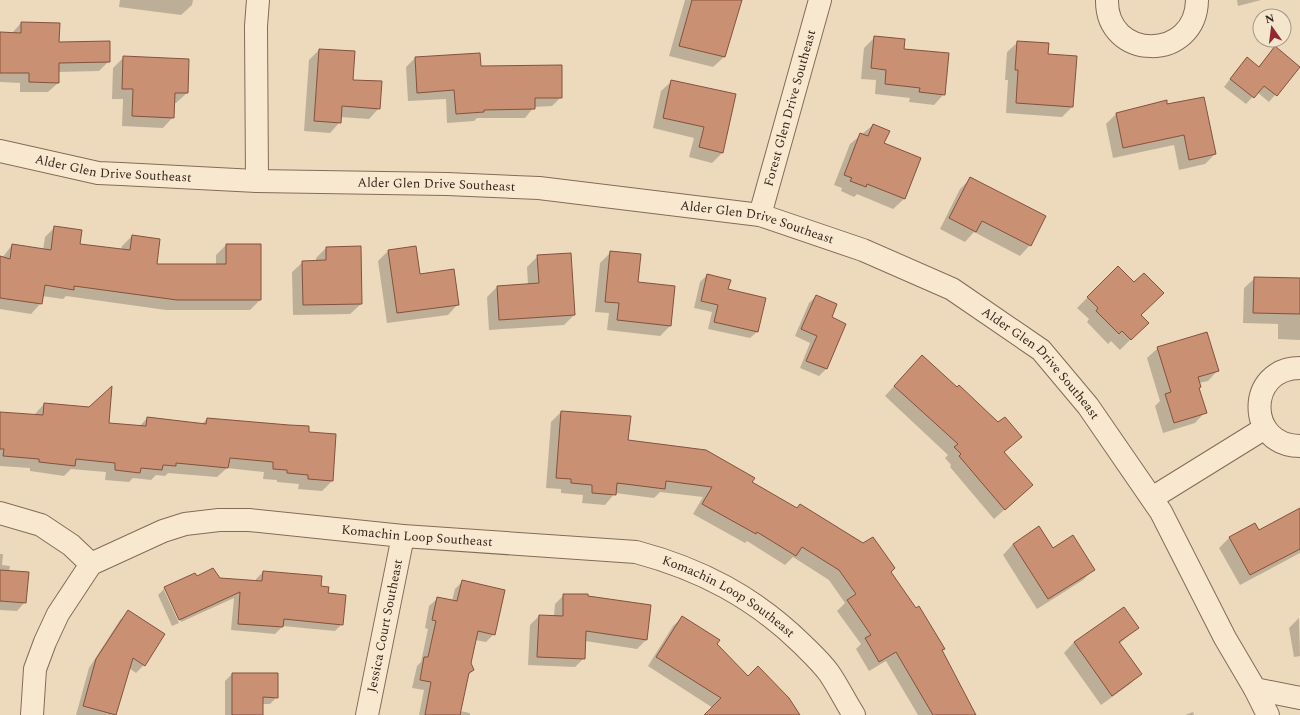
<svg xmlns="http://www.w3.org/2000/svg" width="1300" height="715" font-family="Spectral,serif">
	<style>
		.shadow { fill: #0003 }
		.building { fill: #ca9074; stroke: #83523d }
		.lines { fill: none; stroke-linecap: round; stroke-linejoin: round }
		.minor-casing { stroke: #846b57; stroke-width: 24 }
		.minor { stroke: #f8e8d0; stroke-width: 22 }
		.labels { text-anchor: middle; dominant-baseline: central; stroke-width: 4; stroke-linejoin: round; paint-order: stroke }
		.street-label { font-size: 13px; fill: #34251b; stroke: #f4e5cd }
	</style>
	<rect width="100%" height="100%" fill="#eddabd"/>
	<g class="shadow">
		<polygon points="120,0 193,0 192,5 181,15 119,7"/>
		<polygon points="685,0 740,0 724,57 713,67 669,56"/>
		<polygon points="1237,0 1261,0 1238,6"/>
		<polygon points="21,23 58,43 109,61 99,71 58,72 58,83 48,92 20,92 20,83 0,82 0,33 12,33"/>
		<polygon points="875,37 903,50 944,94 934,105 909,102 910,98 875,94 876,80 861,79 864,48"/>
		<polygon points="1018,42 1047,55 1072,107 1062,117 1006,113 1008,80 1005,80 1007,52"/>
		<polygon points="1275,48 1299,67 1269,102 1257,92 1246,104 1224,87 1240,66 1258,67"/>
		<polygon points="319,50 379,108 369,119 340,117 340,122 330,133 304,131 309,60"/>
		<polygon points="479,54 480,67 561,97 552,106 534,107 525,118 477,118 474,121 447,123 446,99 408,101 406,67 415,58"/>
		<polygon points="124,57 187,93 176,103 174,103 173,117 163,128 122,126 123,99 112,99 113,68"/>
		<polygon points="672,81 723,152 712,163 689,157 694,138 653,128 661,91"/>
		<polygon points="1167,106 1215,154 1205,164 1179,170 1174,145 1113,158 1106,124 1116,114"/>
		<polygon points="873,125 883,144 920,159 904,199 893,209 857,194 854,197 841,191 842,188 834,185 850,144"/>
		<polygon points="970,179 1030,245 1020,256 974,232 965,242 940,229 960,189"/>
		<polygon points="55,227 79,245 121,250 122,246 132,236 156,265 216,265 216,255 226,245 260,300 250,310 166,310 66,296 63,299 42,296 41,303 31,314 0,309 0,257 2,258 12,245 43,250 45,237"/>
		<polygon points="326,248 361,304 350,314 293,315 292,272 303,262 316,261 316,258"/>
		<polygon points="388,251 458,304 448,315 387,323 378,261"/>
		<polygon points="611,252 637,282 670,326 660,336 607,330 609,313 595,312 600,263"/>
		<polygon points="538,256 574,315 564,325 489,330 487,297 497,287 528,285 527,267"/>
		<polygon points="1118,267 1140,315 1147,323 1120,350 1111,341 1108,344 1087,322 1089,319 1077,308"/>
		<polygon points="707,275 727,290 758,331 750,338 708,329 712,312 694,308 700,282"/>
		<polygon points="1255,278 1300,279 1300,340 1278,339 1278,324 1243,323 1244,288"/>
		<polygon points="816,296 830,318 845,324 826,369 819,376 800,368 810,343 795,336 809,303"/>
		<polygon points="1158,348 1218,370 1208,381 1199,383 1200,387 1198,389 1205,412 1195,423 1163,433 1155,406 1160,401 1147,358"/>
		<polygon points="912,366 957,388 998,424 1020,437 1003,453 1032,485 994,519 950,467 951,465 945,458 948,455 885,396"/>
		<polygon points="44,404 108,423 139,427 147,418 202,424 207,419 308,433 332,481 322,491 298,489 299,484 277,482 277,480 263,479 264,472 227,468 217,477 168,473 165,476 156,475 151,480 133,478 129,482 105,480 106,472 71,469 64,476 30,471 30,468 0,466 0,413 34,415"/>
		<polygon points="561,412 626,441 751,483 890,572 941,650 975,715 918,715 886,661 869,671 856,649 861,644 837,611 845,603 829,580 793,557 785,565 747,541 745,543 693,514 703,497 660,492 654,498 615,493 605,505 582,503 583,495 561,493 561,489 546,488 551,422"/>
		<polygon points="1300,509 1300,553 1240,585 1219,548 1230,537 1258,531"/>
		<polygon points="1013,544 1053,549 1093,570 1083,580 1037,609 1003,555"/>
		<polygon points="0,554 3,554 2,565 10,566 9,572 25,602 17,611 0,610"/>
		<polygon points="263,572 320,587 327,594 342,624 335,631 283,626 275,634 231,630 234,598 181,622 166,590 164,590 179,623 172,626 158,595 165,588 196,577 256,582 256,579"/>
		<polygon points="463,581 494,634 486,642 475,640 470,663 473,670 467,676 460,711 470,713 470,715 419,715 424,690 412,688 417,666 421,662 428,629 425,628 429,606 438,598 452,601 455,589"/>
		<polygon points="564,595 650,606 646,640 637,649 585,641 584,658 575,667 528,665 530,625 539,616 554,616 555,604"/>
		<polygon points="1123,608 1137,628 1119,644 1140,674 1130,684 1101,705 1064,653 1074,642"/>
		<polygon points="128,612 144,665 136,673 129,668 115,715 76,715 89,668 120,620"/>
		<polygon points="682,618 716,644 748,677 798,715 705,715 713,708 648,666 673,626"/>
		<polygon points="1299,618 1300,656 1294,657 1289,628"/>
		<polygon points="232,674 277,697 270,704 262,704 262,715 225,715 225,681"/>
		<polygon points="1193,712 1194,715 1185,715"/>
	</g>
	<g class="building">
		<polygon points="692,0 742,0 725,57 679,46"/>
		<polygon points="21,22 60,23 59,42 110,41 110,62 59,63 59,83 29,82 29,73 0,73 0,32 21,33"/>
		<polygon points="874,36 905,39 904,49 949,53 945,95 919,92 920,88 885,84 886,70 871,68"/>
		<polygon points="1017,41 1049,43 1048,54 1077,56 1073,107 1016,103 1018,70 1015,70"/>
		<polygon points="1275,46 1300,67 1277,96 1264,86 1254,98 1230,79 1247,57 1259,67"/>
		<polygon points="319,49 355,51 353,80 382,81 380,109 342,106 341,123 314,121"/>
		<polygon points="480,53 481,66 562,65 562,98 535,98 535,109 484,110 484,112 456,114 454,90 417,93 415,57"/>
		<polygon points="123,56 189,59 188,93 175,93 174,118 132,116 133,89 122,89"/>
		<polygon points="671,80 736,94 723,153 699,147 704,127 663,118"/>
		<polygon points="1204,97 1216,154 1189,160 1184,135 1123,148 1116,113 1167,100 1167,104"/>
		<polygon points="873,124 890,131 884,143 921,158 905,199 867,184 866,187 850,181 852,178 844,175 860,133 868,136"/>
		<polygon points="970,177 1046,216 1031,246 982,221 976,232 949,218"/>
		<polygon points="54,226 82,230 80,244 130,250 132,235 160,239 157,264 226,264 226,244 261,244 261,300 177,300 74,286 74,290 45,285 42,304 0,298 0,256 10,259 12,244 51,250"/>
		<polygon points="361,246 362,304 303,305 302,261 326,260 326,247"/>
		<polygon points="416,246 420,274 454,269 459,305 397,313 388,250"/>
		<polygon points="610,251 641,254 638,282 675,286 671,326 617,320 619,303 605,302"/>
		<polygon points="571,253 575,315 499,320 497,286 539,283 537,255"/>
		<polygon points="1118,266 1134,282 1144,273 1164,293 1141,315 1149,323 1131,340 1122,331 1119,334 1096,311 1098,308 1087,297"/>
		<polygon points="707,274 731,280 728,289 766,298 758,332 714,322 718,305 701,301"/>
		<polygon points="1254,277 1300,278 1300,314 1253,313"/>
		<polygon points="816,295 837,304 832,317 846,324 827,369 806,361 817,336 801,329"/>
		<polygon points="1207,332 1219,371 1198,377 1201,387 1199,388 1207,413 1174,423 1165,394 1171,392 1157,347"/>
		<polygon points="922,355 957,387 959,385 998,422 1005,417 1022,437 1004,452 1033,485 1005,510 959,456 961,454 954,447 958,444 894,386"/>
		<polygon points="112,386 109,423 146,426 147,417 206,424 207,418 289,425 309,426 309,432 336,434 333,481 308,479 308,475 287,473 287,470 273,469 273,462 230,458 228,468 176,463 176,466 163,465 162,470 141,468 140,473 115,470 115,463 76,459 75,466 39,462 39,459 3,456 4,449 0,449 0,412 43,415 44,403 89,407"/>
		<polygon points="561,411 631,416 628,440 706,450 755,478 752,482 797,508 800,504 863,543 873,537 895,568 891,572 916,608 919,606 945,649 942,650 976,715 933,715 896,652 879,662 865,638 871,635 847,600 856,594 839,570 802,547 796,556 757,532 756,534 702,504 712,487 666,481 665,489 617,483 616,495 592,493 592,485 571,483 571,479 556,478"/>
		<polygon points="1300,508 1300,549 1250,575 1229,537 1255,523 1259,530"/>
		<polygon points="1039,526 1053,548 1073,535 1095,570 1048,599 1013,544"/>
		<polygon points="213,568 220,578 262,581 263,571 322,576 321,586 329,587 328,593 346,595 343,625 284,619 283,627 238,624 240,592 179,620 164,587 195,573 197,576"/>
		<polygon points="0,570 29,572 26,603 0,601"/>
		<polygon points="462,580 505,590 495,635 478,631 471,663 474,670 469,673 460,715 425,715 431,682 420,680 424,657 428,657 436,621 432,620 437,597 457,601"/>
		<polygon points="563,594 588,594 588,596 651,605 647,640 586,631 585,659 537,657 539,615 563,616"/>
		<polygon points="1124,607 1139,628 1119,642 1142,674 1112,696 1074,642"/>
		<polygon points="128,610 165,634 145,666 133,658 116,715 83,706 96,659"/>
		<polygon points="682,616 720,640 717,644 748,676 758,666 789,698 800,715 704,715 721,698 656,657"/>
		<polygon points="232,673 278,673 278,698 263,697 263,715 232,715"/>
	</g>
	<g class="lines">
		<defs>
			<g id="minor">
				<path d="M1107 0C1106 61 1196 62 1197 0"/>
				<path id="s1" d="M0 151 98 173 121 174 257 181 447 184 539 188 760 215 863 250 952 289 1041 350 1088 406 1161 512 1225 638 1255 689 1300 698"/>
				<polyline points="257,181 256,26 258,0"/>
				<path id="s2" d="M760 215 820 0"/>
				<path d="M1300 368C1246 368 1246 446 1300 446"/>
				<polyline points="1152,498 1265,428"/>
				<polyline points="0,513 41,525 71,545 91,564"/>
				<polyline points="1255,689 1268,715"/>
				<path id="s3" d="M32 715 35 669 45 642 58 614 91 564 163 531 185 524 219 520H249L403 536 636 552C700 569 754 597 802 644 811 653 821 662 829 673 838 686 845 701 854 715"/>
				<path id="s4" d="M367 715 403 536"/>
			</g>
		</defs>
		<use href="#minor" class="minor-casing"/>
		<use href="#minor" class="minor"/>
	</g>
	<g class="labels">
		<g class="street-label">
			<text stroke="none"><textPath href="#s2" startOffset="111">Forest Glen Drive Southeast</textPath></text>
			<text stroke="none"><textPath href="#s1" startOffset="115">Alder Glen Drive Southeast</textPath></text>
			<text stroke="none"><textPath href="#s1" startOffset="439">Alder Glen Drive Southeast</textPath></text>
			<text stroke="none"><textPath href="#s1" startOffset="763">Alder Glen Drive Southeast</textPath></text>
			<text stroke="none"><textPath href="#s1" startOffset="1087">Alder Glen Drive Southeast</textPath></text>
			<text stroke="none"><textPath href="#s3" startOffset="501">Komachin Loop Southeast</textPath></text>
			<text stroke="none"><textPath href="#s3" startOffset="824">Komachin Loop Southeast</textPath></text>
			<text stroke="none"><textPath href="#s4" startOffset="91">Jessica Court Southeast</textPath></text>
		</g>
	</g>
	<g transform="translate(1272 28) rotate(346)"><circle r="19" fill="#f4e5cd" stroke="#a79886"/>
	<path d="M0-3L7 15L0 10L-7 15Z" fill="#922833"/>
	<text y="-6" font-size="11" font-weight="bold" text-anchor="middle" fill="#34251b">N</text>
	</g>
</svg>
